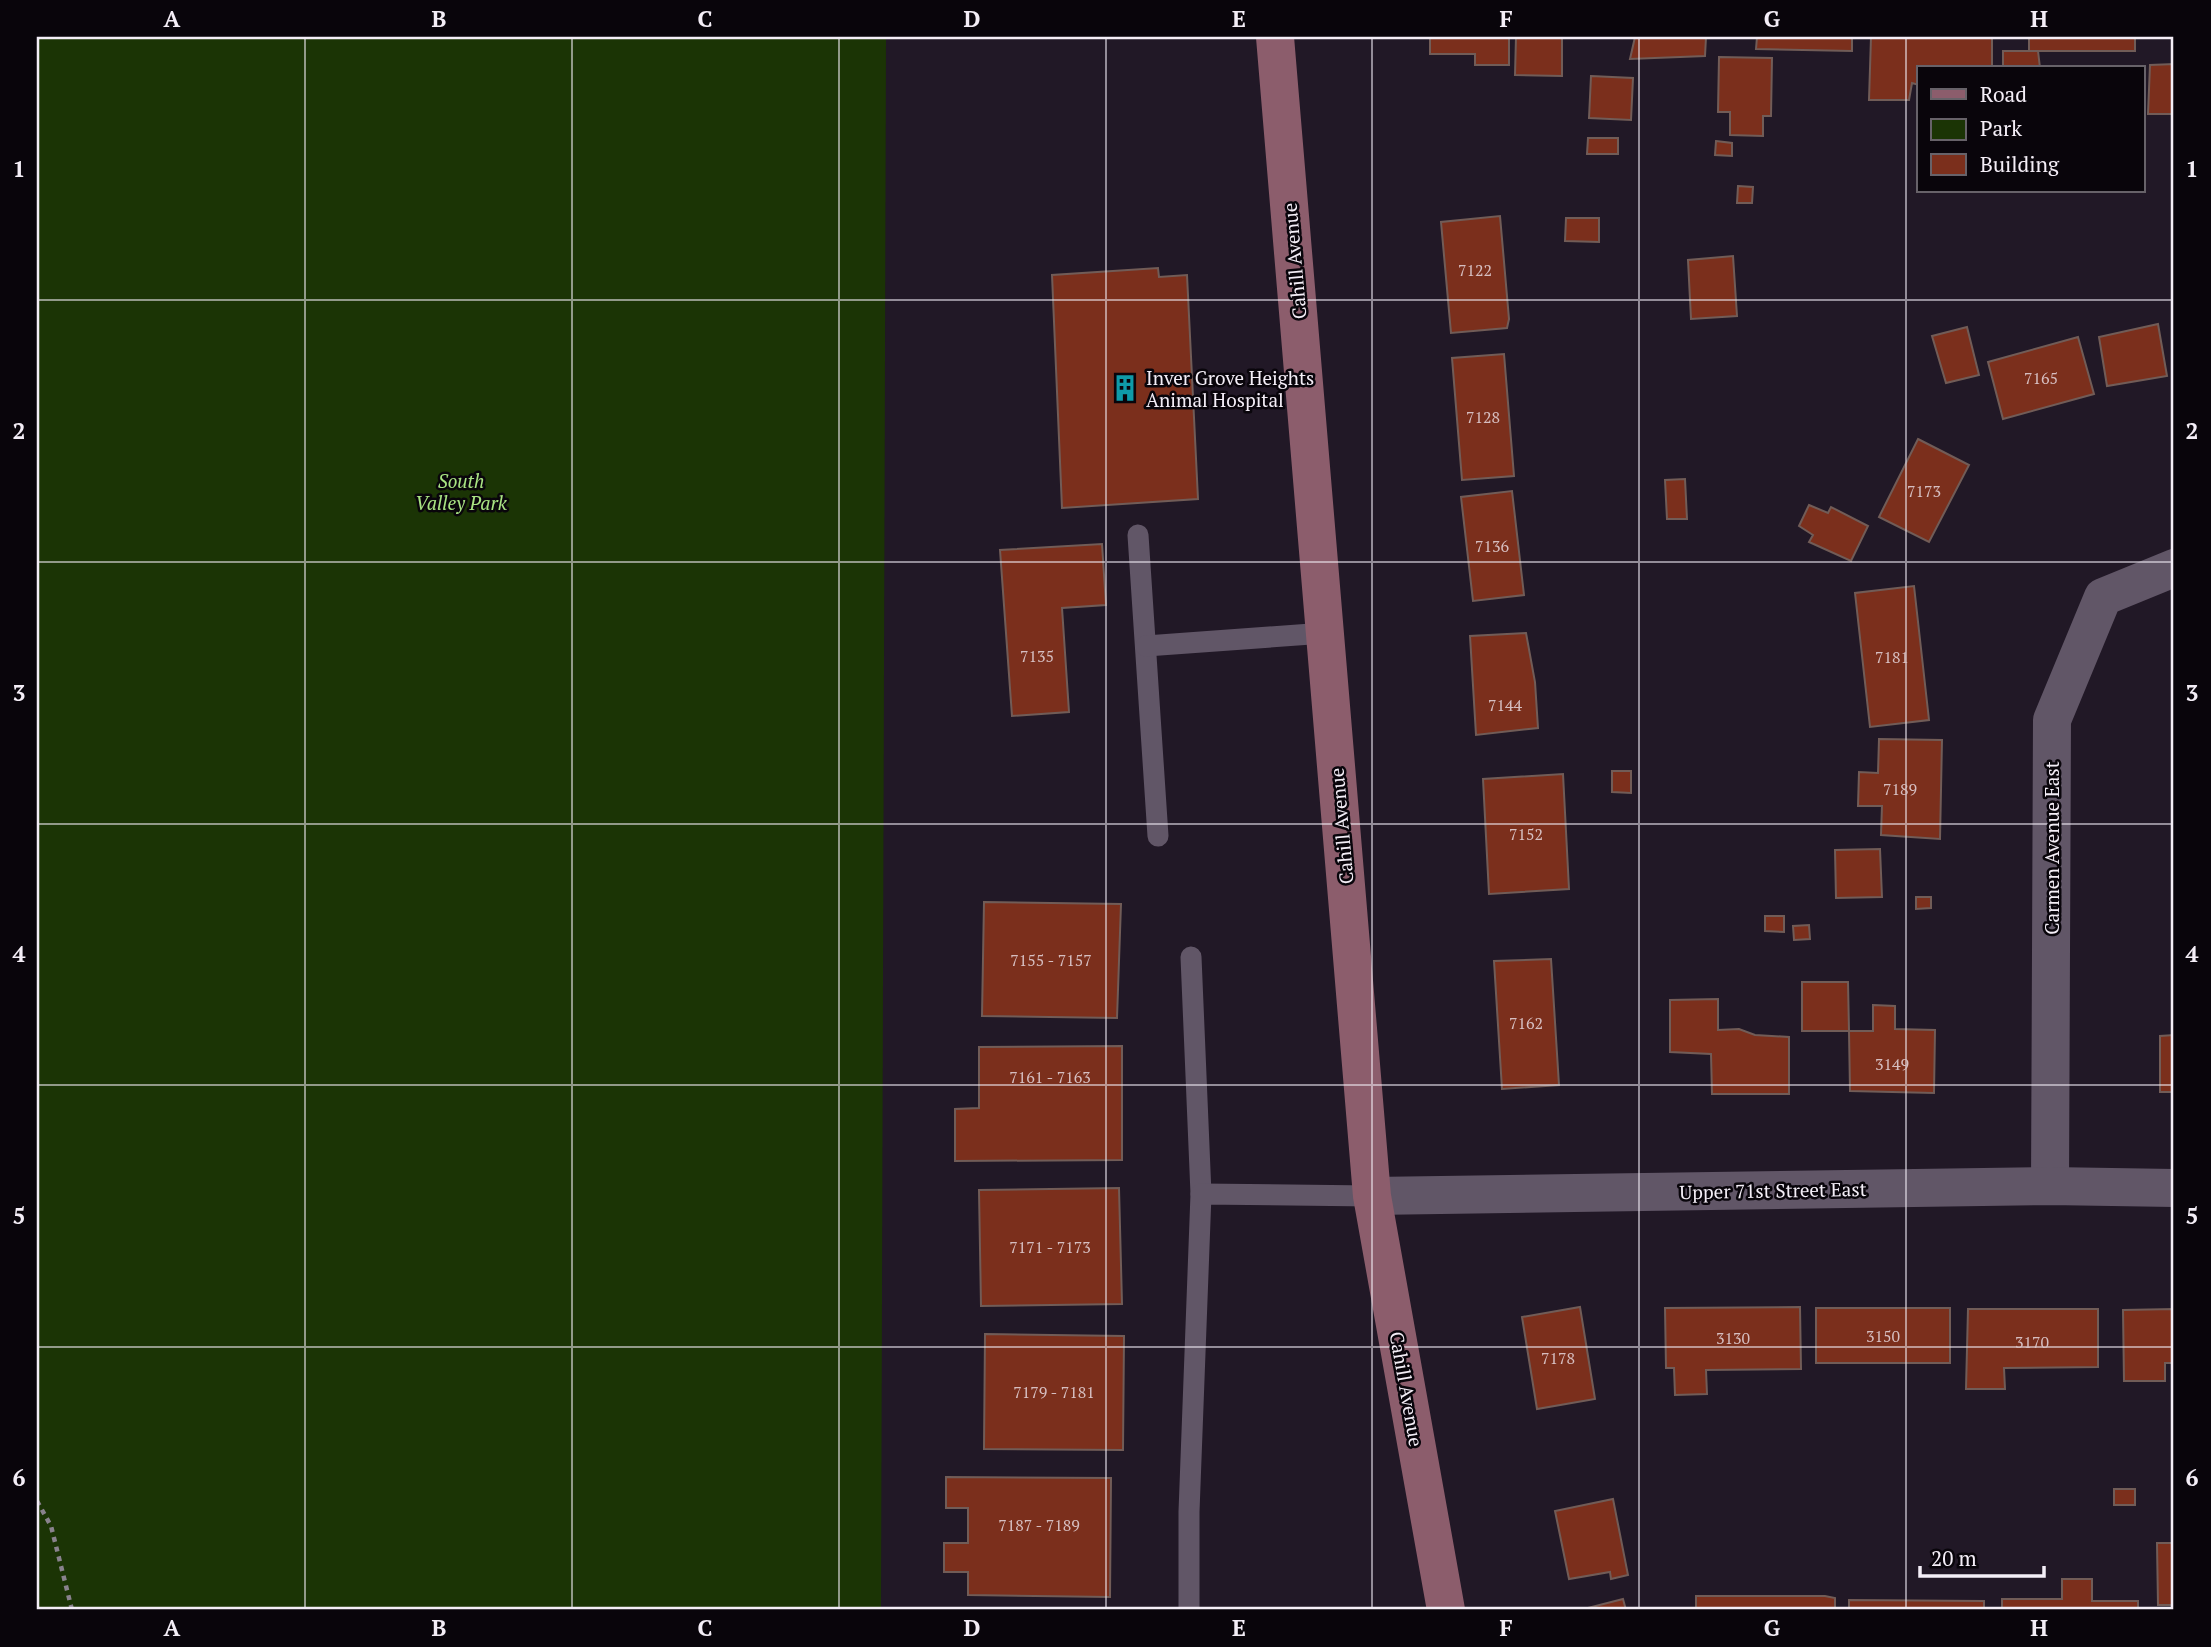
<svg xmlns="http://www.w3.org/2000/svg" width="2211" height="1647" font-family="'PT Serif',serif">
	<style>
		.green { fill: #1b3405 }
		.building { fill: #7b2f1c; stroke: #715c57; stroke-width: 2 }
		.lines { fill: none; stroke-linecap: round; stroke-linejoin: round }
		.path { stroke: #89828d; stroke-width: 4.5; stroke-dasharray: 5 5; stroke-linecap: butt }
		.lane { stroke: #615667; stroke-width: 21 }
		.street { stroke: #615667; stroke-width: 38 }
		.secondary { stroke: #8c5d6c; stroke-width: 38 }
		.grid { fill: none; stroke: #f4eef7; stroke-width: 2; stroke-opacity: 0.55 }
		.labels { text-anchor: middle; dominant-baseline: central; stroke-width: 5; stroke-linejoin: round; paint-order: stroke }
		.number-label { font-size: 16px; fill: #d6bec0 }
		.street-label { font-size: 19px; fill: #f4eef7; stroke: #09050b }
		.poi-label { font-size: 19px; fill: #f4eef7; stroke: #09050b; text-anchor: start }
		.park-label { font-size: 19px; font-style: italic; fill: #a9e483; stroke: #09050b }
		.neatline { fill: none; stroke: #f4eef7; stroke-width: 2.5 }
		.grid-label { font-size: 23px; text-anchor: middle; font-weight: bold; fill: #f4eef7 }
	</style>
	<rect width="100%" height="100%" fill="#211826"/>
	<polygon class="green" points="37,37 886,37 881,1610 37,1610"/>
	<g class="building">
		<polygon points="1430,37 1509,37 1509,65 1475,65 1475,54 1430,54"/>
		<polygon points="1516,37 1562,37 1562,76 1515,75"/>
		<polygon points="1635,37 1706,37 1705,56 1630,59"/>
		<polygon points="1757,37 1852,37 1852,51 1756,49"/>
		<polygon points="1871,37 1992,37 1992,68 1919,68 1919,85 1912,83 1909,100 1869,100"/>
		<rect x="2029" y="37" width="106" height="14"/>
		<polygon points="2003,51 2038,51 2040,68 2003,68"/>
		<polygon points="1719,57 1772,58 1771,116 1763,116 1763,136 1730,135 1730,112 1718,112"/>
		<polygon points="2174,64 2174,114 2148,114 2150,65"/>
		<polygon points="1591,76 1633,78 1631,120 1589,118"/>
		<polygon points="1588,138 1618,138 1618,154 1587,154"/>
		<polygon points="1716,141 1732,143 1732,156 1715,155"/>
		<polygon points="1738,186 1753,187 1752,203 1737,203"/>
		<polygon points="1500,216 1509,319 1507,328 1451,333 1441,222"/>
		<polygon points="1566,218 1599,218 1599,242 1565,241"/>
		<polygon points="1733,256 1737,316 1691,319 1688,260"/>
		<polygon points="1158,268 1159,277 1187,275 1198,499 1062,508 1052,275"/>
		<polygon points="2158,324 2167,376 2107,386 2099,337"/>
		<polygon points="1967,327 1979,375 1946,383 1932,336"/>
		<polygon points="2078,337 2094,394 2003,419 1988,362"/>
		<polygon points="1504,354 1514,476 1462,480 1452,358"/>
		<polygon points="1918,439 1969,465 1929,542 1879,517"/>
		<polygon points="1685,479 1687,519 1667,519 1665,480"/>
		<polygon points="1512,491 1524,595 1473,601 1461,497"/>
		<polygon points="1809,505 1828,513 1831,507 1868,526 1851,561 1809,542 1813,535 1799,526"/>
		<polygon points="1102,544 1106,605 1062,608 1069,712 1012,716 1000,550"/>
		<polygon points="1914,586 1929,720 1870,727 1855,593"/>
		<polygon points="1526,633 1535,682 1538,728 1476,735 1470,636"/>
		<polygon points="1879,739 1942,740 1940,839 1881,835 1882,806 1858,806 1859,772 1878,773"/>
		<polygon points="1612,771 1631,771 1631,793 1612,792"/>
		<polygon points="1563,774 1569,889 1489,894 1483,779"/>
		<polygon points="1880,849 1882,897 1836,898 1835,850"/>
		<polygon points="1916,897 1931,897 1931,908 1916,909"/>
		<polygon points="984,902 1121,904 1117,1018 982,1016"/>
		<polygon points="1765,916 1784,916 1784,932 1765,931"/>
		<polygon points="1809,925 1810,939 1794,940 1793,926"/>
		<polygon points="1551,959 1559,1085 1502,1089 1494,961"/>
		<polygon points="1802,982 1848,982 1849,1031 1802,1031"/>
		<polygon points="1718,999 1718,1030 1739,1029 1755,1035 1789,1037 1789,1094 1712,1094 1711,1054 1670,1052 1670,1000"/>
		<polygon points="1873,1005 1895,1006 1895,1029 1935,1030 1934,1093 1850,1091 1849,1031 1873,1031"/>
		<polygon points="2174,1035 2174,1092 2160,1092 2160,1036"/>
		<polygon points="1122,1046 1122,1160 955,1161 955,1109 979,1108 979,1047"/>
		<polygon points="1119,1188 1122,1304 981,1306 979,1190"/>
		<polygon points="1580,1307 1595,1399 1537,1409 1522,1317"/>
		<polygon points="1800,1307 1801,1369 1706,1370 1707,1394 1675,1395 1674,1368 1666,1368 1665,1308"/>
		<rect x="1816" y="1308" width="134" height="55"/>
		<polygon points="1968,1309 2098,1309 2098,1367 2004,1368 2005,1389 1966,1389"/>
		<polygon points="2174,1309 2174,1363 2165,1363 2165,1381 2124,1381 2123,1310"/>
		<polygon points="985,1334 1124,1336 1123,1450 984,1449"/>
		<polygon points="946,1477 1111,1478 1110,1597 968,1595 968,1572 944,1572 944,1543 968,1543 968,1508 946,1508"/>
		<rect x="2114" y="1489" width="21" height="16"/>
		<polygon points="1613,1499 1628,1575 1611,1579 1610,1572 1569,1579 1555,1511"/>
		<polygon points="2157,1543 2174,1543 2174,1605 2158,1605"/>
		<polygon points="2062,1579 2092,1579 2092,1601 2138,1601 2138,1610 2002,1610 2002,1599 2062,1599"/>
		<polygon points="1696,1596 1825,1596 1835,1598 1835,1610 1696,1610"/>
		<polygon points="1623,1599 1626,1610 1580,1610"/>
		<polygon points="1849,1600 1984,1601 1984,1610 1849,1610"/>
	</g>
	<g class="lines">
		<polyline class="path" points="37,1501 51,1526 72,1610"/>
		<g class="lane">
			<polyline points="1138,535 1158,836"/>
			<polyline points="1146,646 1325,633"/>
			<polyline points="1191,957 1201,1194"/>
			<polyline points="1189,1610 1189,1512 1201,1194 1372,1196"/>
		</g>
		<g class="street">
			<polyline points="2050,1186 2052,720 2103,597 2174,568"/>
			<polyline points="1372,1196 2050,1186 2174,1188"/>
		</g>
		<polyline class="secondary" points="1275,37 1372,1196 1446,1610"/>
	</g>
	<path class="grid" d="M305 37V1610M572 37V1610M839 37V1610M1106 37V1610M1372 37V1610M1639 37V1610M1906 37V1610M37 300H2174M37 562H2174M37 824H2174M37 1085H2174M37 1347H2174"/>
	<defs>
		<symbol id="building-bare" viewBox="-9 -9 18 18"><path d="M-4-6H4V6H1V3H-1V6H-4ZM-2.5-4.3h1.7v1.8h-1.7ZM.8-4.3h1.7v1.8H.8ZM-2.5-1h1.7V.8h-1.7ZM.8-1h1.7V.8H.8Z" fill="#0f9aa8" stroke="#09050b" stroke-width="2.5" paint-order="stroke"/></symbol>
	</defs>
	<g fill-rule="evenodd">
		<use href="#building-bare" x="1106" y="369" width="38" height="38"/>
	</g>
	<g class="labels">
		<g class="number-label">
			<text x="1475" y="270">7122</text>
			<text x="2041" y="378">7165</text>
			<text x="1483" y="417">7128</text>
			<text x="1924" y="491">7173</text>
			<text x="1492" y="546">7136</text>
			<text x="1037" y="656">7135</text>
			<text x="1892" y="657">7181</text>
			<text x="1505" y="705">7144</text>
			<text x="1900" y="789">7189</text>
			<text x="1526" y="834">7152</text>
			<text x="1051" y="960">7155 - 7157</text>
			<text x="1526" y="1023">7162</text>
			<text x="1892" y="1064">3149</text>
			<text x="1050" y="1077">7161 - 7163</text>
			<text x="1050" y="1247">7171 - 7173</text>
			<text x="1883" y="1336">3150</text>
			<text x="1733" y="1338">3130</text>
			<text x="2032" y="1342">3170</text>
			<text x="1558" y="1358">7178</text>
			<text x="1054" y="1392">7179 - 7181</text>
			<text x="1039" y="1525">7187 - 7189</text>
		</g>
		<g class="street-label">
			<text transform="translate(1294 261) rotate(-95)">Cahill Avenue</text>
			<text transform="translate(1341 826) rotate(-95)">Cahill Avenue</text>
			<text transform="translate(2051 848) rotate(-90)">Carmen Avenue East</text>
			<text transform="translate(1773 1190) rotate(-1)">Upper 71st Street East</text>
			<text transform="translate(1407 1389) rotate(80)">Cahill Avenue</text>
		</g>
		<g class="poi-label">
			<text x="1146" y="377">Inver Grove Heights<tspan x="1146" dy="22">Animal Hospital</tspan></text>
		</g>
		<g class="park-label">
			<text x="461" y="480">South<tspan x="461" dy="22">Valley Park</tspan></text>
		</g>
	</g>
	<rect width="2211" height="1647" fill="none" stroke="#09050b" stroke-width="77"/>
	<rect x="1917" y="66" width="228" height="126" fill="#09050b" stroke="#676269" stroke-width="2"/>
	<rect x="1931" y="89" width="35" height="10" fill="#8c5d6c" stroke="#676269" stroke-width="2"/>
	<text x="1980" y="102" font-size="21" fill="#f4eef7">Road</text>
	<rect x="1931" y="119" width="35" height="21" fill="#1b3405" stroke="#676269" stroke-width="2"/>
	<text x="1980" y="136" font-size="21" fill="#f4eef7">Park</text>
	<rect x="1931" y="154" width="35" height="21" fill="#7b2f1c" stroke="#676269" stroke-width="2"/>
	<text x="1980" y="172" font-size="21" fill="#f4eef7">Building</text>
	<path d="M1920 1566v10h124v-10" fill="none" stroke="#f4eef7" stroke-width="3.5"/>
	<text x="1931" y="1566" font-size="21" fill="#f4eef7" stroke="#09050b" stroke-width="5" paint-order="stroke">20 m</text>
	<rect x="38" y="38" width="2134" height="1570" class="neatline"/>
	<g class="grid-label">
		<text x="172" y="27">A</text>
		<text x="439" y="27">B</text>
		<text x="705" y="27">C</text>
		<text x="972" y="27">D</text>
		<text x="1239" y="27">E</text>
		<text x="1506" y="27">F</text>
		<text x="1772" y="27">G</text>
		<text x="2039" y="27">H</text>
		<text x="19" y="177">1</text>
		<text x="2192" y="177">1</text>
		<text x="19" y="439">2</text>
		<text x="2192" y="439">2</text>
		<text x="19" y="701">3</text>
		<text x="2192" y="701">3</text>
		<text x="19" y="962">4</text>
		<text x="2192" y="962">4</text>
		<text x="19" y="1224">5</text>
		<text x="2192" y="1224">5</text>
		<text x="19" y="1486">6</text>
		<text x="2192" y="1486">6</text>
		<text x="172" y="1636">A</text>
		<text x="439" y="1636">B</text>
		<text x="705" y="1636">C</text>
		<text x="972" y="1636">D</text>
		<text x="1239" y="1636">E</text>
		<text x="1506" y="1636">F</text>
		<text x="1772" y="1636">G</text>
		<text x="2039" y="1636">H</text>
	</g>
</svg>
